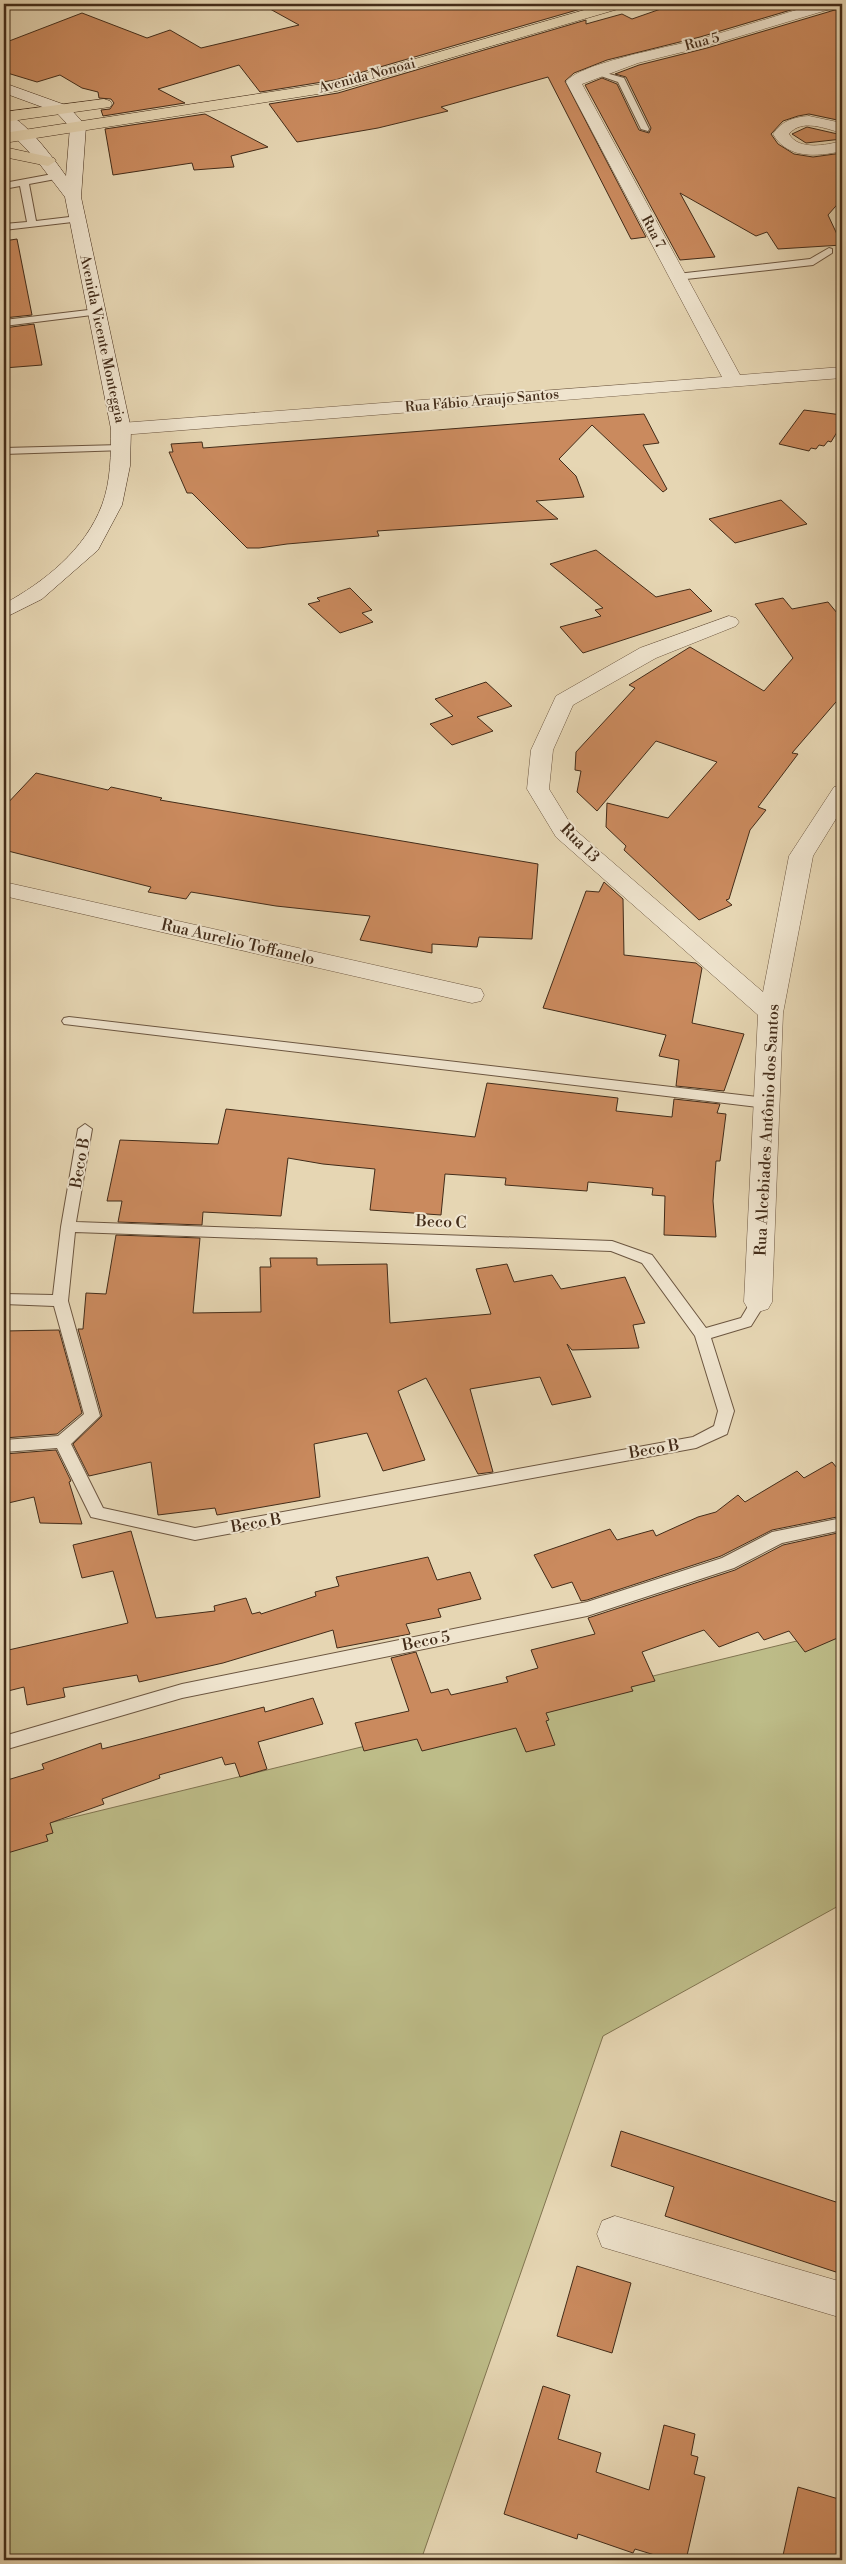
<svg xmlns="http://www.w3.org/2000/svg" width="846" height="2564" font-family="'Libre Bodoni',serif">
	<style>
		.green { fill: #bdbc88; stroke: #807450 }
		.building { fill: #ca8a5e; stroke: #432c19 }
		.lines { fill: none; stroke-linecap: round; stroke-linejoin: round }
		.service-casing { stroke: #6c5640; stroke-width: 2 }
		.minor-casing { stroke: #6c5640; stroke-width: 1 }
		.secondary-casing { stroke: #432c19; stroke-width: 1 }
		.primary-casing { stroke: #432c19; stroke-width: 1 }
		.service { fill: #efe4ce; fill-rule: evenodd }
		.minor { fill: #efe4ce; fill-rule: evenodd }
		.secondary { fill: #efe4ce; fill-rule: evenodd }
		.primary { fill: #e6d6b3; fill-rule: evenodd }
		.labels { text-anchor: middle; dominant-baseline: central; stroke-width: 4; stroke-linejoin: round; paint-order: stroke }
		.far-street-label { font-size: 14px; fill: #432c19; stroke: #efe4ce }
		.street-label { font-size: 16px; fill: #432c19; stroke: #efe4ce }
	</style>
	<rect width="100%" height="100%" fill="#e6d6b3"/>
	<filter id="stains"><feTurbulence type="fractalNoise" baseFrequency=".004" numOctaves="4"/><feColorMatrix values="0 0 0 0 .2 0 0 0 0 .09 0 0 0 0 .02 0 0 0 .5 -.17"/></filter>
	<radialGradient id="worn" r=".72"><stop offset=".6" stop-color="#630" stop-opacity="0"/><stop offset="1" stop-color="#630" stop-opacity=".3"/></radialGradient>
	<polygon class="green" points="842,1630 842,1904 603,2036 421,2560 4,2560 4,1834"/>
	<g class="building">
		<polygon points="261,4 583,4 584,8 335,80 260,92 239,65 158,89 185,103 103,116 101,110 110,109 114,103 111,99 99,98 98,92 82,88 60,75 37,82 4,72 4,43 82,13 147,38 170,30 201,48 299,25"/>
		<polygon points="675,4 811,4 700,37 607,60 574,73 565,81 646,237 631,239 548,77 441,107 448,111 378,128 297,142 269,104 338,93 586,20 586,24 622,14 632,19"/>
		<polygon points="841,4 842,121 809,114 798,116 783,121 771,134 778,144 794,154 813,157 842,153 842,199 828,215 842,245 778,249 767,232 756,236 680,193 715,257 680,260 585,85 602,78 617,84 639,130 649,133 651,128 626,77 615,74 639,65 707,48 838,9"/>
		<polygon points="205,114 268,147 231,156 234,167 194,170 192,163 113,175 105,129"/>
		<polygon points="807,127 842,135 842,139 806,143 792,134"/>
		<polygon points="17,239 32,315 4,318 4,241"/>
		<polygon points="34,324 42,365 4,368 4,328"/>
		<polygon points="804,410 842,415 842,424 831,442 828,441 824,446 819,445 816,449 811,448 809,451 779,444"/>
		<polygon points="644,414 659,443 643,445 667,489 663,492 592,425 559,459 576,476 584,497 536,501 558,519 377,531 379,536 287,544 259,548 247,548 192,493 187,493 169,452 173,452 171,444 202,442 203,448"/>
		<polygon points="781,500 807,524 735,543 709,519"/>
		<polygon points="596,550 656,597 690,589 712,611 583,653 560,627 601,616 595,610 603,608 550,564"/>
		<polygon points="350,588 372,610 362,613 373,622 340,633 308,604 320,601 317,598"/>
		<polygon points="783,598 792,609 828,602 842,619 842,695 792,753 798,754 758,807 766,810 750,830 729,899 726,900 732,905 699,920 624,850 626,846 606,827 607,803 668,818 717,762 656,741 597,811 577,792 581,771 575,770 576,752 635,688 629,685 690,647 764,691 793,658 755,604"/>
		<polygon points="486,682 512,706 477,717 493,731 452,745 430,724 453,716 435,699"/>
		<polygon points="36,773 108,790 111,787 162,798 160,800 538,864 532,939 479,937 477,947 432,944 432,953 360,940 370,916 276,906 191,892 186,899 148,892 151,887 4,850 4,807"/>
		<polygon points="604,882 623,899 624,955 696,963 702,968 692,1023 744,1034 724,1091 676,1086 679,1060 659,1056 666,1035 543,1008 586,891 599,892"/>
		<polygon points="487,1083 618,1098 616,1111 672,1117 674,1099 720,1104 717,1113 726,1114 720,1161 716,1161 713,1201 716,1237 664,1235 665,1196 652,1195 653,1188 588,1182 587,1191 505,1185 506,1178 445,1174 441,1215 370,1210 375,1169 323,1164 288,1158 281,1216 203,1212 202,1225 118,1222 122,1201 107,1201 120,1140 218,1144 226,1109 475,1137"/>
		<polygon points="116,1235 200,1238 193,1313 261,1312 260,1267 271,1267 270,1258 317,1258 317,1265 387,1264 390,1323 491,1314 476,1269 507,1264 514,1282 552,1275 561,1289 625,1277 645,1323 633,1325 639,1348 572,1350 567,1344 591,1397 552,1405 540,1377 470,1389 493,1472 478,1474 426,1378 398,1391 425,1460 383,1471 367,1433 314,1444 320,1497 217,1515 215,1508 158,1515 151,1462 89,1476 73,1444 102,1416 78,1329 83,1329 86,1293 106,1294"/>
		<polygon points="59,1330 82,1413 57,1434 4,1438 4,1331"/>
		<polygon points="56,1450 71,1481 69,1482 82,1524 40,1523 34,1497 4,1504 4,1454"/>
		<polygon points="832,1462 842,1474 842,1516 772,1530 721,1556 587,1600 581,1601 572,1582 552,1588 534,1555 610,1529 617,1540 653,1530 656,1536 698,1517 716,1512 738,1495 745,1502 797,1471 804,1478"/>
		<polygon points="131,1531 156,1618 215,1611 214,1606 246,1598 252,1614 260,1612 261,1614 316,1596 315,1592 339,1586 336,1577 428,1557 437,1580 470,1572 481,1599 438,1609 441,1617 406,1624 410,1634 337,1648 333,1630 223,1663 139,1682 137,1675 63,1688 65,1697 27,1705 24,1687 4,1692 4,1651 128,1623 113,1571 82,1578 73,1545"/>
		<polygon points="842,1532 842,1636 805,1652 789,1631 764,1640 758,1632 719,1647 704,1630 642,1652 655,1681 631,1687 633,1691 546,1713 549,1720 546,1721 555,1745 526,1752 516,1728 422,1751 417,1739 364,1751 355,1723 409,1711 391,1658 416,1652 431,1693 448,1689 451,1695 508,1682 506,1677 538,1668 531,1650 595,1634 588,1618 735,1570 783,1545"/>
		<polygon points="313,1698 323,1724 258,1742 267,1769 240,1777 235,1763 225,1765 222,1757 159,1775 160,1778 102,1799 104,1804 50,1823 53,1833 46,1835 48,1841 4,1854 4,1781 44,1769 42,1764 101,1743 102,1749 264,1707 265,1712"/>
		<polygon points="621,2131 842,2204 842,2274 665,2216 674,2187 611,2166"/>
		<polygon points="577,2266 631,2283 612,2353 557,2336"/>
		<polygon points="543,2386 570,2395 558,2439 601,2453 596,2472 649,2490 664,2425 695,2434 691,2455 698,2457 694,2474 705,2477 686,2560 671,2560 635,2549 633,2553 578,2534 577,2539 504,2514"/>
		<polygon points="798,2487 842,2500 842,2560 782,2560"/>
	</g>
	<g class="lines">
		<defs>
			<g id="service">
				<polygon points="595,70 624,78 649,129 648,131 641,129 618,82 595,74"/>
				<polygon points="58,173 63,176 61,178 29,184 36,221 78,216 81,217 81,221 4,230 4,224 27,222 20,186 4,189 4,183"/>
				<polygon points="829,248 832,249 832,253 813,265 677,280 672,277 677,274 810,259"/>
				<polygon points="97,309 102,312 100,314 4,326 4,320"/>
				<polygon points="121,445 126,448 125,450 4,454 4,448"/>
				<polygon points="69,1017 767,1098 774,1103 767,1108 64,1024 62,1021 64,1018"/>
				<path d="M85 1124 92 1129 76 1222 612 1241 652 1255 706 1328 741 1318 753 1298H763L766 1302 751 1326 711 1338 734 1411 727 1434 696 1448 195 1540 91 1517 57 1448 4 1452V1440L58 1436 84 1414 54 1306 4 1304V1294L53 1295 61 1227 78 1129ZM75 1232 611 1251 642 1263 695 1336 718 1411 714 1426 693 1437 195 1528 103 1508 71 1444 100 1416 68 1301Z"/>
				<polygon points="842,1518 842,1530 782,1543 734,1568 587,1616 182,1698 4,1750 4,1736 182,1684 587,1602 722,1558 772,1532"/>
			</g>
			<g id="minor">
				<path d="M817 4H839L837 7 707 46 638 63 582 84 740 375 842 367V378L121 435 114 433 111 429 114 425 121 423 722 377 566 82C579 63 674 46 700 39 739 28 778 15 817 4Z"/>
				<path d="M809 116 842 123V133C826 129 802 118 789 134 799 151 826 145 842 141V151C817 157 787 159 773 134 782 121 793 117 809 116Z"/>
				<polygon points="729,616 736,618 739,622 736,626 656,658 573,705 553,750 549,789 573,828 763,992 789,856 834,787 842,785 842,809 813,856 783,1013 772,1302 768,1309 758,1312 748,1309 744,1302 758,1015 556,837 527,789 531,750 556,696 640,648"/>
				<polygon points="4,882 472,987 481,989 484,995 481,1001 472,1003 4,896"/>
				<polygon points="615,2216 842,2282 842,2318 602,2247 597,2234 602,2221"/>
			</g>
			<path id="secondary" d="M4 83 68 106 86 126 81 197 131 429 130 466 122 505 98 550 42 599 4 618V604C44 582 85 550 102 505 111 481 111 454 111 429L65 197 35 158 4 126V113C24 118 54 159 66 176L70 127 56 112 4 93Z"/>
			<g id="primary">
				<polygon points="605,4 627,4 625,7 337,91 4,143 4,133 335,82"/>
				<polygon points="104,99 110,101 112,104 110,107 4,122 4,112"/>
				<polygon points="4,147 54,158 56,161 48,166 4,157"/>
			</g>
		</defs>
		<use href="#service" class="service-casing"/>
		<use href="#minor" class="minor-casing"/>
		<use href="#secondary" class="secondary-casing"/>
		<use href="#primary" class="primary-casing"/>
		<use href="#service" class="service"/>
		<use href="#minor" class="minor"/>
		<use href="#secondary" class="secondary"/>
		<use href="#primary" class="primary"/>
	</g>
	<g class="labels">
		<g class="far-street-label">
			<text transform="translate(702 42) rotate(-15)">Rua 5</text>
			<text transform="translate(367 76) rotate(-15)">Avenida Nonoai</text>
			<text transform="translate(653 232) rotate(62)">Rua 7</text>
			<text transform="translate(102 339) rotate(78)">Avenida Vicente Monteggia</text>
			<text transform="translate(482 401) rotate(-5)">Rua Fábio Araujo Santos</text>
		</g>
		<g class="street-label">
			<text transform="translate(580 843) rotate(45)">Rua 13</text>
			<text transform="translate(238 942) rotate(13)">Rua Aurelio Toffanelo</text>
			<text transform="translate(767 1130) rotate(-87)">Rua Alcebiades Antônio dos Santos</text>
			<text transform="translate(80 1163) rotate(-80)">Beco B</text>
			<text transform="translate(441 1222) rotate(2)">Beco C</text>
			<text transform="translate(654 1449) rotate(-10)">Beco B</text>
			<text transform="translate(256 1523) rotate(-10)">Beco B</text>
			<text transform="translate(426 1641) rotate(-11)">Beco 5</text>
		</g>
	</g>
	<rect width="846" height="2564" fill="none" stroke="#e6d6b3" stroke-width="20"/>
	<rect x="5" y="5" width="836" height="2554" fill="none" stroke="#432c19" stroke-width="2.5"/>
	<rect x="10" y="10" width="826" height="2544" fill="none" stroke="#432c19"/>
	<rect width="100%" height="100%" filter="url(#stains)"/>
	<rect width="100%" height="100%" fill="url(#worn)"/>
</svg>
